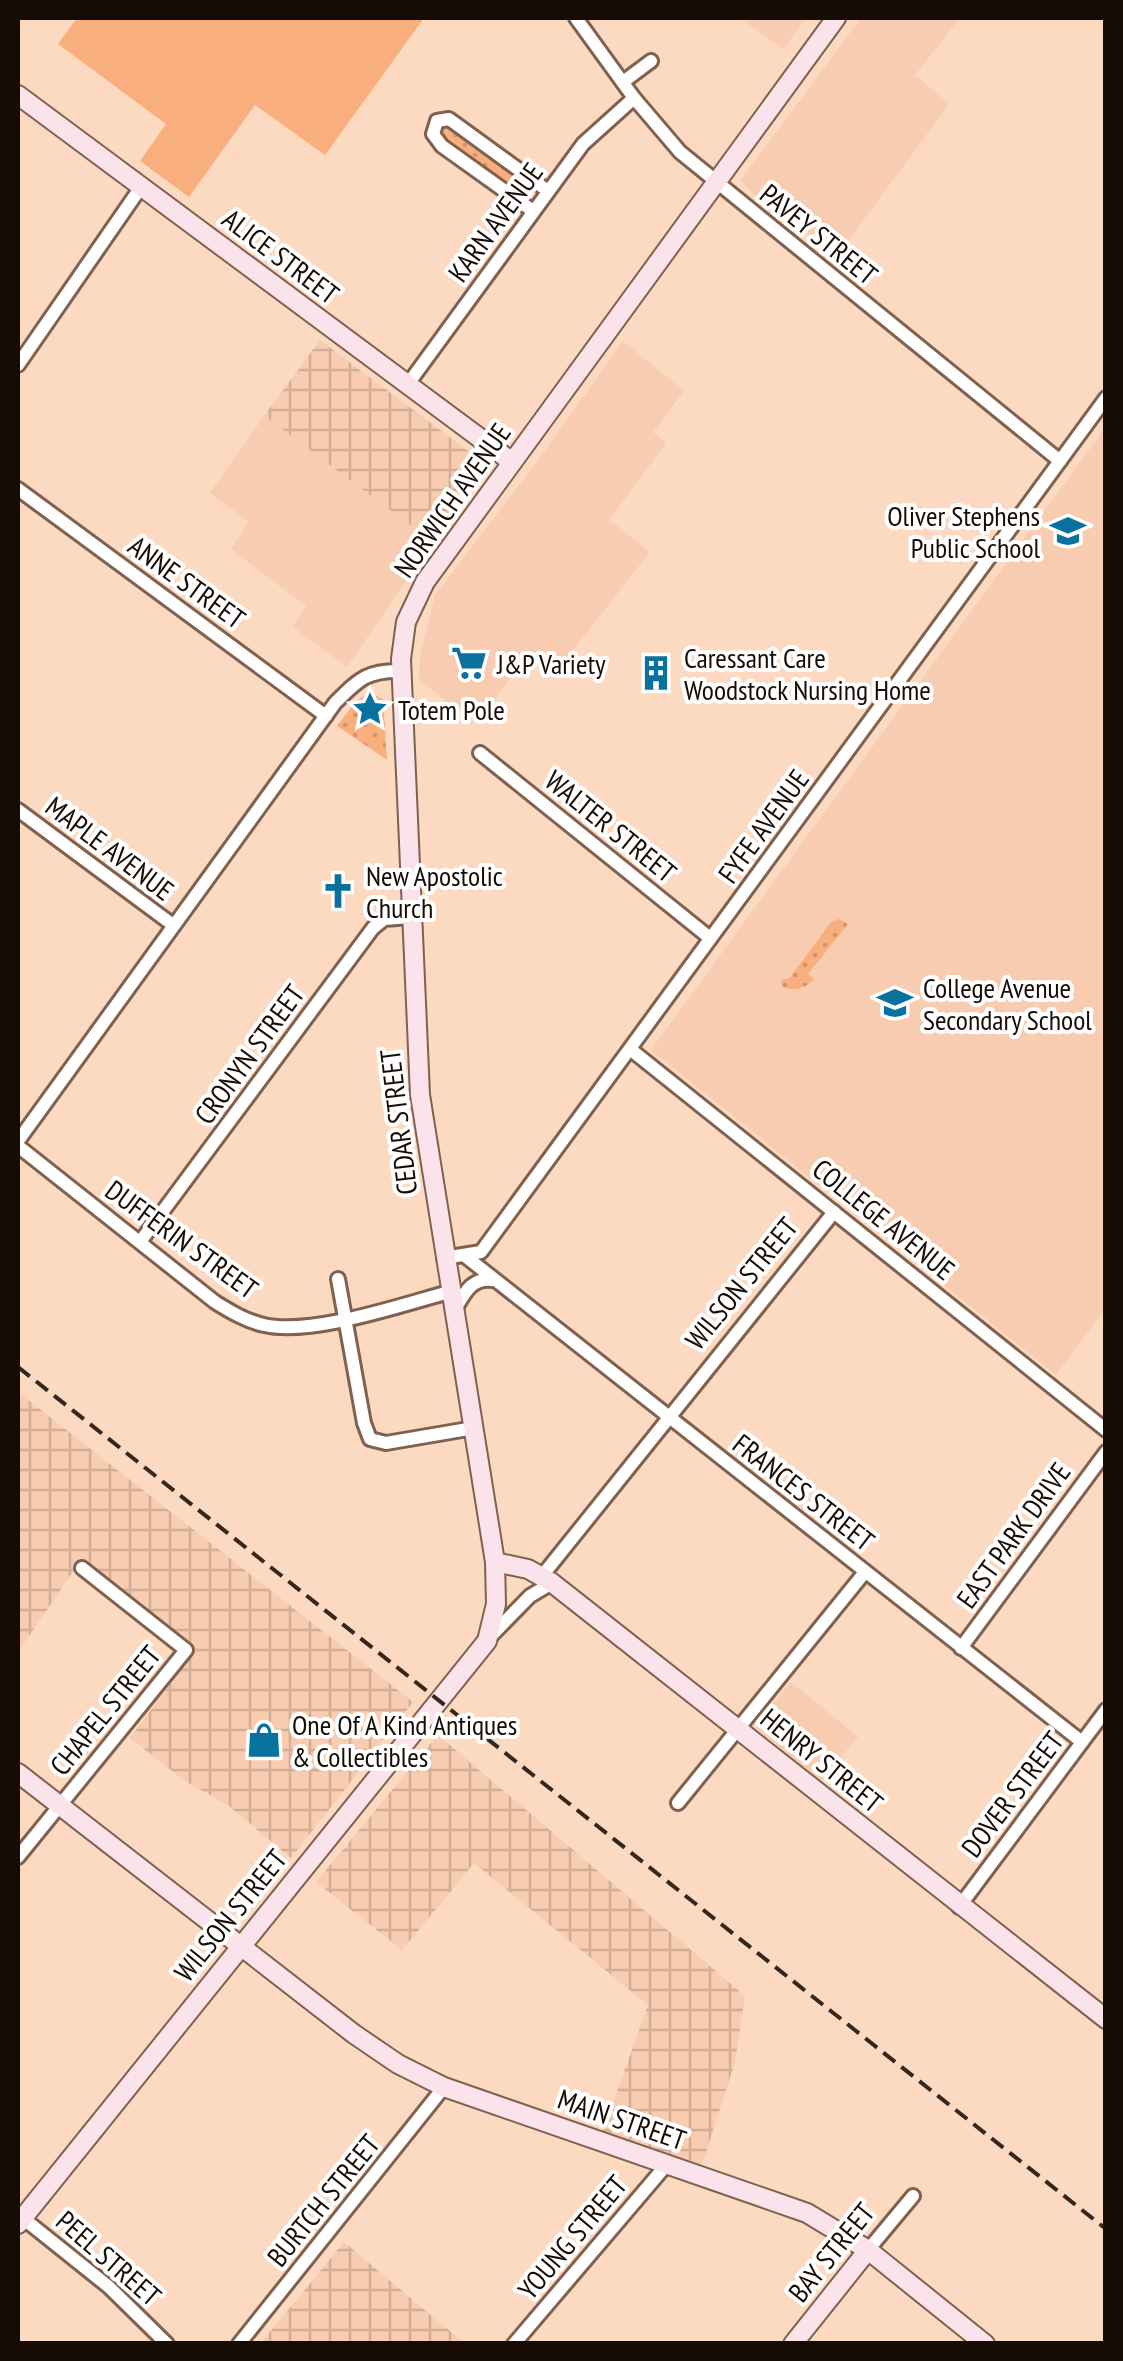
<svg xmlns="http://www.w3.org/2000/svg" width="1123" height="2361" font-family="'PT Sans Narrow',sans-serif">
	<style>
		.built { fill: #f7ccb0 }
		.industrial { fill: url(#industrial-grid) }
		.grass { fill: url(#grass-dots) }
		.park { fill: #f9af7d }
		.lines { fill: none; stroke-linecap: round; stroke-linejoin: round }
		.street-casing { stroke: #80614d; stroke-width: 18 }
		.secondary-casing { stroke: #80614d; stroke-width: 22 }
		.street { stroke: #fff; stroke-width: 12 }
		.secondary { stroke: #fbe3ec; stroke-width: 18 }
		.rail { stroke: #35271e; stroke-width: 4; stroke-dasharray: 15 8; stroke-linecap: butt }
		.labels { text-anchor: middle; dominant-baseline: central; stroke-width: 8; stroke-linejoin: round; paint-order: stroke }
		.street-label { font-size: 28px; fill: #170c05; stroke: #fff }
		.poi-label { font-size: 28px; fill: #170c05; stroke: #fff; text-anchor: start }
	</style>
	<defs>
		<pattern id="industrial-grid" width="8" height="8" patternUnits="userSpaceOnUse" patternTransform="scale(2.5)"><rect width="8" height="8" fill="#f7ccb0"/><path d="M0 4h8M4 0v8" fill="none" stroke="#d3ae96"/></pattern>
		<pattern id="grass-dots" width="8" height="8" patternUnits="userSpaceOnUse" patternTransform="scale(2.5)"><rect width="8" height="8" fill="#f9af7d"/><path d="M2 2h.1M6 6h.1" fill="none" stroke="#d5956b" stroke-width="1.8" stroke-linecap="round"/></pattern>
	</defs>
	<rect width="100%" height="100%" fill="#fcd9c1"/>
	<g class="built">
		<polygon points="740,18 806,18 783,49"/>
		<polygon points="861,18 960,18 915,75 949,104 837,256 792,221 766,206 740,181"/>
		<polygon points="623,341 684,391 653,432 666,443 609,520 650,552 554,674 529,654 478,721 467,717 419,680 420,657 435,595 536,463"/>
		<polygon points="264,416 433,542 347,667 293,627 306,606 231,549 249,522 210,493"/>
		<polygon points="1105,428 1105,1309 1056,1375 651,1050"/>
		<polygon points="791,1682 858,1737 821,1781 757,1728 758,1722"/>
	</g>
	<g class="industrial">
		<polygon points="320,340 484,463 483,472 433,542 264,416"/>
		<polygon points="18,1392 413,1702 291,1858 229,1806 182,1779 130,1738 196,1650 81,1560 18,1652"/>
		<polygon points="438,1735 745,1996 735,2062 702,2165 603,2131 648,2005 474,1863 402,1950 316,1882"/>
		<polygon points="344,2242 464,2343 261,2343"/>
	</g>
	<g class="grass">
		<polygon points="447,125 527,182 527,188 522,193 515,191 444,138 440,131"/>
		<polygon points="369,693 383,699 387,760 337,726 356,701"/>
		<path d="M839 919 848 924 808 974 814 979C805 989 793 992 781 986L782 979H789L831 922Z"/>
	</g>
	<polygon class="park" points="77,18 424,18 325,155 255,105 189,197 140,161 166,124 58,44"/>
	<g class="lines">
		<defs>
			<g id="street">
				<polyline points="576,18 634,98 680,152 1060,461"/>
				<polyline points="623,82 651,61"/>
				<polyline points="533,211 442,146 433,134 437,121 449,119 548,191"/>
				<polyline points="18,365 141,187"/>
				<polyline points="408,384 583,144 634,98"/>
				<polyline points="18,489 326,716"/>
				<polyline points="480,753 710,938"/>
				<polyline points="18,810 173,925"/>
				<polyline points="630,1049 1106,1430"/>
				<path d="M18 1141 335 703C359 679 367 670 402 671"/>
				<path d="M18 1146 215 1302C231 1312 246 1321 264 1325 311 1336 401 1305 449 1292"/>
				<polyline points="140,1242 373,928 384,919 411,917"/>
				<polyline points="465,1256 1082,1742"/>
				<polyline points="444,1258 481,1252 1106,398"/>
				<polyline points="338,1279 364,1423 370,1439 386,1443 474,1428"/>
				<path d="M454 1311C464 1294 471 1277 493 1280"/>
				<polyline points="542,1576 834,1212"/>
				<polyline points="488,1639 530,1596 552,1583"/>
				<polyline points="961,1648 1106,1452"/>
				<polyline points="678,1803 865,1572"/>
				<polyline points="18,1857 186,1650 82,1568"/>
				<polyline points="959,1907 1106,1710"/>
				<polyline points="19,2215 109,2287 167,2344"/>
				<polyline points="868,2250 913,2196"/>
				<polyline points="239,2344 444,2087"/>
				<polyline points="514,2344 668,2163"/>
			</g>
			<g id="secondary">
				<polyline points="18,95 512,462"/>
				<polyline points="495,1562 528,1569 551,1582 1106,2019"/>
				<polyline points="18,1773 354,2034 398,2064 444,2087 807,2213 868,2250 985,2344"/>
				<polyline points="18,2224 487,1641 496,1604 495,1562 420,1095 401,659 406,622 425,582 836,18"/>
				<polyline points="793,2344 868,2250"/>
			</g>
		</defs>
		<use href="#street" class="street-casing"/>
		<use href="#secondary" class="secondary-casing"/>
		<use href="#street" class="street"/>
		<use href="#secondary" class="secondary"/>
		<polyline class="rail" points="18,1367 1106,2229"/>
	</g>
	<defs>
		<symbol id="school-bare" viewBox="-9 -9 18 18"><path d="M0-5L7-2L0 1L-7-2ZM-4 1L0 2.5L4 1V4Q0 6-4 4Z" fill="#08719e" stroke="#fff" stroke-width="2.5" paint-order="stroke"/></symbol>
		<symbol id="supermarket-bare" viewBox="-9 -9 18 18"><path d="M-6-5.5h2.5l.6 2H6L4.5 2H-2.5L-4.4-4H-6ZM-1.5 3.2a1.3 1.3 0 1 0 .1 0ZM3 3.2a1.3 1.3 0 1 0 .1 0Z" fill="#08719e" stroke="#fff" stroke-width="2.5" paint-order="stroke"/></symbol>
		<symbol id="building-bare" viewBox="-9 -9 18 18"><path d="M-4-6H4V6H1V3H-1V6H-4ZM-2.5-4.3h1.7v1.8h-1.7ZM.8-4.3h1.7v1.8H.8ZM-2.5-1h1.7V.8h-1.7ZM.8-1h1.7V.8H.8Z" fill="#08719e" stroke="#fff" stroke-width="2.5" paint-order="stroke"/></symbol>
		<symbol id="sight-bare" viewBox="-9 -9 18 18"><path d="M0-6L1.8-2.2L6-1.7L2.9 1.2L3.7 5.4L0 3.3L-3.7 5.4L-2.9 1.2L-6-1.7L-1.8-2.2Z" fill="#08719e" stroke="#fff" stroke-width="2.5" paint-order="stroke"/></symbol>
		<symbol id="church-bare" viewBox="-9 -9 18 18"><path d="M-1.2-6h2.4v3.5h3.3v2.4h-3.3V6h-2.4V-.1h-3.3v-2.4h3.3Z" fill="#08719e" stroke="#fff" stroke-width="2.5" paint-order="stroke"/></symbol>
		<symbol id="shop-bare" viewBox="-9 -9 18 18"><path d="M-5-2.5h2.3a2.7 3.5 0 0 1 5.4 0H5L5.5 6h-11ZM-1.5-2.5h3a1.5 2.3 0 0 0-3 0Z" fill="#08719e" stroke="#fff" stroke-width="2.5" paint-order="stroke"/></symbol>
	</defs>
	<g fill-rule="evenodd">
		<use href="#school-bare" x="1043" y="506" width="50" height="50"/>
		<use href="#supermarket-bare" x="444" y="638" width="50" height="50"/>
		<use href="#building-bare" x="631" y="648" width="50" height="50"/>
		<use href="#sight-bare" x="345" y="684" width="50" height="50"/>
		<use href="#church-bare" x="313" y="866" width="50" height="50"/>
		<use href="#school-bare" x="870" y="978" width="50" height="50"/>
		<use href="#shop-bare" x="239" y="1715" width="50" height="50"/>
	</g>
	<g class="labels">
		<g class="street-label">
			<text transform="translate(495 222) rotate(-54)">KARN AVENUE</text>
			<text transform="translate(819 234) rotate(39)">PAVEY STREET</text>
			<text transform="translate(281 256) rotate(37)">ALICE STREET</text>
			<text transform="translate(452 500) rotate(-55)">NORWICH AVENUE</text>
			<text transform="translate(187 582) rotate(36)">ANNE STREET</text>
			<text transform="translate(611 826) rotate(39)">WALTER STREET</text>
			<text transform="translate(763 826) rotate(-54)">FYFE AVENUE</text>
			<text transform="translate(110 848) rotate(37)">MAPLE AVENUE</text>
			<text transform="translate(249 1054) rotate(-54)">CRONYN STREET</text>
			<text transform="translate(398 1122) rotate(-97)">CEDAR STREET</text>
			<text transform="translate(884 1219) rotate(39)">COLLEGE AVENUE</text>
			<text transform="translate(182 1239) rotate(36)">DUFFERIN STREET</text>
			<text transform="translate(741 1283) rotate(-51)">WILSON STREET</text>
			<text transform="translate(804 1492) rotate(38)">FRANCES STREET</text>
			<text transform="translate(1013 1535) rotate(-54)">EAST PARK DRIVE</text>
			<text transform="translate(105 1710) rotate(-51)">CHAPEL STREET</text>
			<text transform="translate(822 1760) rotate(39)">HENRY STREET</text>
			<text transform="translate(1012 1794) rotate(-53)">DOVER STREET</text>
			<text transform="translate(230 1915) rotate(-51)">WILSON STREET</text>
			<text transform="translate(622 2119) rotate(19)">MAIN STREET</text>
			<text transform="translate(323 2200) rotate(-51)">BURTCH STREET</text>
			<text transform="translate(572 2237) rotate(-50)">YOUNG STREET</text>
			<text transform="translate(831 2252) rotate(-51)">BAY STREET</text>
			<text transform="translate(109 2258) rotate(41)">PEEL STREET</text>
		</g>
		<g class="poi-label">
			<text x="1040" y="515" text-anchor="end">Oliver Stephens<tspan x="1040" dy="32">Public School</tspan></text>
			<text x="684" y="657">Caressant Care<tspan x="684" dy="32">Woodstock Nursing Home</tspan></text>
			<text x="497" y="663">J&amp;P Variety</text>
			<text x="398" y="709">Totem Pole</text>
			<text x="366" y="875">New Apostolic<tspan x="366" dy="32">Church</tspan></text>
			<text x="923" y="987">College Avenue<tspan x="923" dy="32">Secondary School</tspan></text>
			<text x="292" y="1724">One Of A Kind Antiques<tspan x="292" dy="32">&amp; Collectibles</tspan></text>
		</g>
	</g>
	<rect width="1123" height="2361" fill="none" stroke="#170c05" stroke-width="40"/>
</svg>
